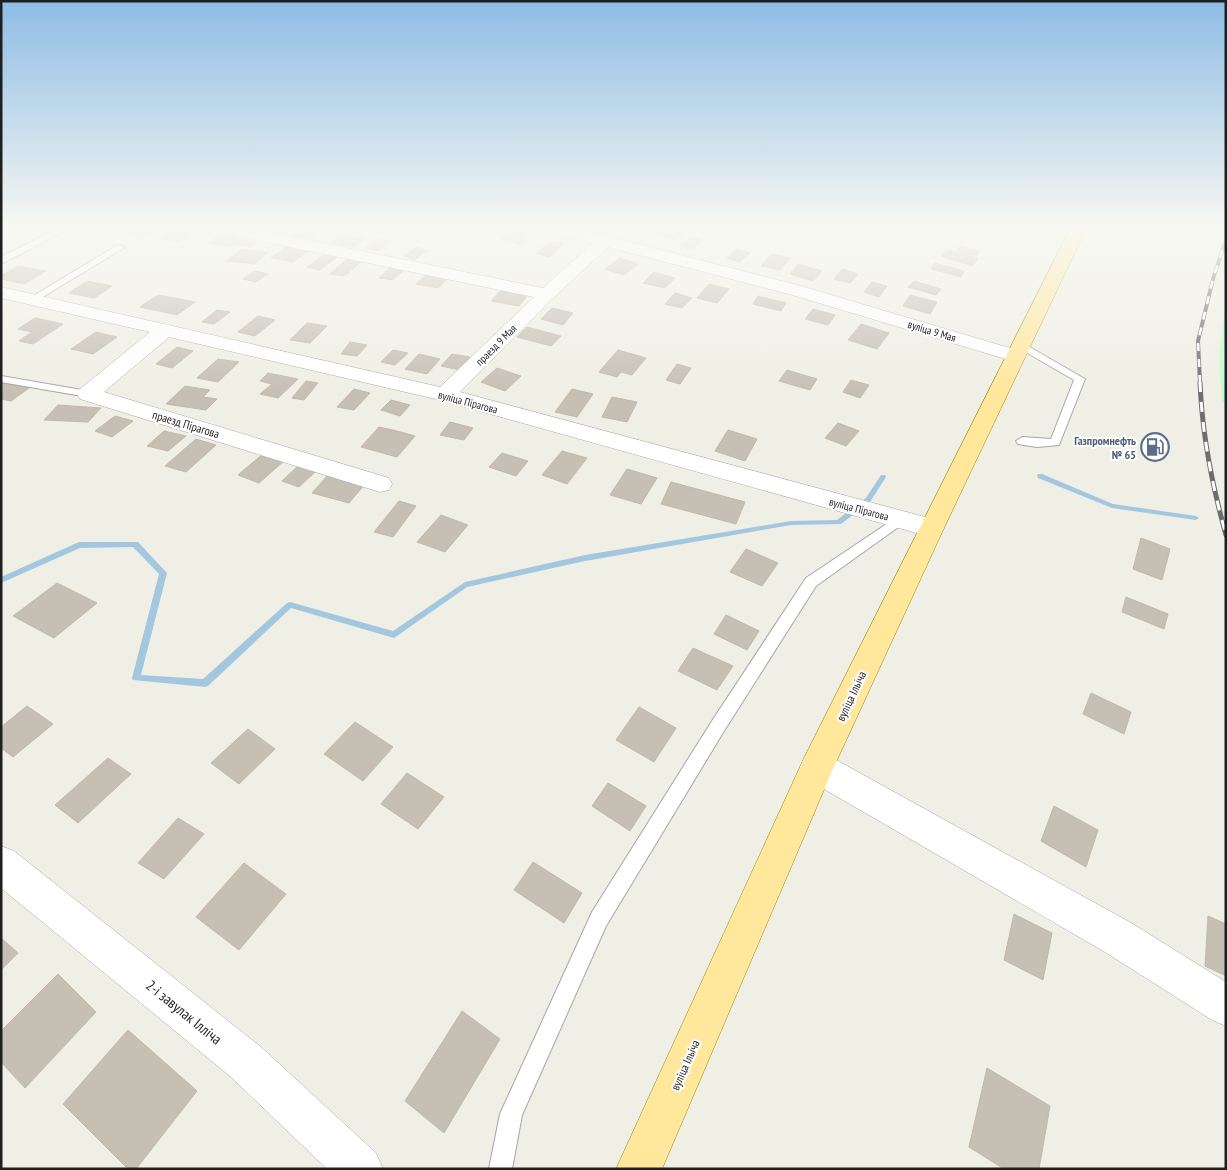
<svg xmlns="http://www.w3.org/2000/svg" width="1227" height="1170" font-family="'PT Sans Narrow',sans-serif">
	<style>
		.park { fill: #c1fcd1 }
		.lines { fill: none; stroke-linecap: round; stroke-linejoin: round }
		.stream { fill: #a4c7e0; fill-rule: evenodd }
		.building { fill: #c5bfb4; stroke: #c3b8a7 }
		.service-casing { stroke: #a6a6a6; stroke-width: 2 }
		.minor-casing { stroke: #a6a6a6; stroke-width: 1 }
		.primary-casing { stroke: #9b8400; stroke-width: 1 }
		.service { fill: #fff; fill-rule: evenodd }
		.minor { fill: #fff; fill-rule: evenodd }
		.primary { fill: #ffe79c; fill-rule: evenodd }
		.rail-far1-casing { stroke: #6d6d6d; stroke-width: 4 }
		.rail-casing { stroke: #6d6d6d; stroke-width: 5 }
		.rail-far1 { stroke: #fff; stroke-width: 2.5; stroke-dasharray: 8; stroke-linecap: butt }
		.rail { stroke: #fff; stroke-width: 3; stroke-dasharray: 10; stroke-linecap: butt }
		.labels { text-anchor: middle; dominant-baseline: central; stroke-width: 4; stroke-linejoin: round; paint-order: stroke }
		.far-street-label { font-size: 11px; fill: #1f1f1f; stroke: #fff }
		.street-label { font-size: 12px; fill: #1f1f1f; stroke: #fff }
		.service-label { font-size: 12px; font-weight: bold; fill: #4e5e75; stroke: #fff; text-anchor: end }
		.near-street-label { font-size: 15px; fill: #1f1f1f; stroke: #fff }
	</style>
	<rect width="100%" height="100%" fill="#f0efe5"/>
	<polygon class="park" points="1226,303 1226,402 1222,402 1219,354"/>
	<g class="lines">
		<g class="stream">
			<polygon points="1038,474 1042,474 1113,504 1196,516 1199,518 1196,520 1112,508 1038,478 1037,476"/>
			<polygon points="881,475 885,475 886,477 870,502 841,524 791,525 585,561 467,587 394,638 291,608 208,686 205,687 133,680 132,678 159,574 133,547 80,548 1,583 1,577 79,542 138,542 167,573 141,675 203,679 287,603 290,602 393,631 465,582 585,555 791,521 837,520 866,498"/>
		</g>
	</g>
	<g class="building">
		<polygon points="123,229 162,229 143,237 118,232"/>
		<polygon points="175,229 200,229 180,242 161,238"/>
		<polygon points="298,229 323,229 309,239 290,234"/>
		<polygon points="454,229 474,229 465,235 452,230"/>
		<polygon points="659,229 670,229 684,233 676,240 653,234"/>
		<polygon points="512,231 530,236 519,244 501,238"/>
		<polygon points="223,234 239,237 236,239 256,242 249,247 233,244 229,247 209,243"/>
		<polygon points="341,234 364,239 353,247 330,243"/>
		<polygon points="691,237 703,240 692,249 680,246"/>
		<polygon points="376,239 389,241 378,251 365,249"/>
		<polygon points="550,241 563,244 550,257 536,254"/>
		<polygon points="288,245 310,250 293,262 271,258"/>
		<polygon points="960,246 979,251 976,256 957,251"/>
		<polygon points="417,247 428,250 414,260 403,256"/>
		<polygon points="241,249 268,252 255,264 227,261"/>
		<polygon points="737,249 750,253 740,262 727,258"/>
		<polygon points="947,250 978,258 973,266 942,257"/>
		<polygon points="326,254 338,257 319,270 307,267"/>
		<polygon points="772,254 790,258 780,270 761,266"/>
		<polygon points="349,257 363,260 345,276 330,274"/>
		<polygon points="620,258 638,264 624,275 605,269"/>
		<polygon points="935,263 964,271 961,277 931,269"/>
		<polygon points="798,264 822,271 813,281 790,274"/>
		<polygon points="19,266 46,271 24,284 1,279 1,275"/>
		<polygon points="391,267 405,269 393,280 379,278"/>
		<polygon points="842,269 858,274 850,283 834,279"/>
		<polygon points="255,271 268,274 256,282 243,279"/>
		<polygon points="654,272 675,278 665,288 643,283"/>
		<polygon points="428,273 449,277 438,288 416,284"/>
		<polygon points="87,281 112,286 94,298 69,293"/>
		<polygon points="914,281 941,289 936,295 908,287"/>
		<polygon points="872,282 887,286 879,297 864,292"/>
		<polygon points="709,284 729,289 717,303 697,298"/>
		<polygon points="500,291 527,296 519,306 491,301"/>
		<polygon points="675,293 692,298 682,308 665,304"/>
		<polygon points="158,295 195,302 177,315 140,307"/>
		<polygon points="910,295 937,302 930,314 903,306"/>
		<polygon points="758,296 786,303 781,311 753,304"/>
		<polygon points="552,308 573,313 563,325 541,319"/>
		<polygon points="813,309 835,315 828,325 805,319"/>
		<polygon points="217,310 230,312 214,324 202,322"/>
		<polygon points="258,316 275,320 255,336 238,332"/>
		<polygon points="35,318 63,324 33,344 19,341 32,332 18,329"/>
		<polygon points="307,323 327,326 310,343 290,340"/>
		<polygon points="861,324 889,333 877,349 848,340"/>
		<polygon points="527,327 561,336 551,346 517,337"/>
		<polygon points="96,332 117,337 93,354 71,349"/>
		<polygon points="350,342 367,345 357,356 341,354"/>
		<polygon points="177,347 193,351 172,368 156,364"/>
		<polygon points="393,350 408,353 395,365 381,362"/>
		<polygon points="618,350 646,358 632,375 621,372 617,377 599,372"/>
		<polygon points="419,354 440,359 427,374 405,369"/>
		<polygon points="452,354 470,357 460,370 441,366"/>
		<polygon points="218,359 239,362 218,382 197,378"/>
		<polygon points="677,364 691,368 680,384 666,380"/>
		<polygon points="497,368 521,376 505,391 481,382"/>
		<polygon points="787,370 817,379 810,390 779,381"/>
		<polygon points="268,373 298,379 278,398 260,394 272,384 260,381"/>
		<polygon points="851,380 869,385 860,398 843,392"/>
		<polygon points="306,381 318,383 304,400 292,398"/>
		<polygon points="1,383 29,388 11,401 1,399"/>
		<polygon points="185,386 210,390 203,397 217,399 206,410 166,404"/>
		<polygon points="354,389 370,393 354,410 337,407"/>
		<polygon points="572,389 593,394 577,417 555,412"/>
		<polygon points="612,397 637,402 627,422 602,417"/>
		<polygon points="391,400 410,405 400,416 381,410"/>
		<polygon points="58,405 101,408 88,422 44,420"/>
		<polygon points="115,416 133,421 112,437 95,431"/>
		<polygon points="450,422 473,428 464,440 440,435"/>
		<polygon points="838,423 859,431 846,446 825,438"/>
		<polygon points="379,427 393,430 415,436 397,457 361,447"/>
		<polygon points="728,430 757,439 745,461 715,451"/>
		<polygon points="164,431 186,436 168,451 147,446"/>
		<polygon points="1146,435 1167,441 1164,459 1143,453"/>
		<polygon points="196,439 216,445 186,472 165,466"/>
		<polygon points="562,451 587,458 567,484 542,475"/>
		<polygon points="264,453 285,460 259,483 238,475"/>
		<polygon points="502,453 528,461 516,476 489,467"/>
		<polygon points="299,465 316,471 299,487 282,481"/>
		<polygon points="627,469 657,478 641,504 610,495"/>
		<polygon points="328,475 365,484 349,503 312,493"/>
		<polygon points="671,482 745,502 736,524 661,504"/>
		<polygon points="399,501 416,506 393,537 374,532"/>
		<polygon points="441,515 468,525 445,552 417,542"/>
		<polygon points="1141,538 1170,549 1162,580 1133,569"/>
		<polygon points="746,549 778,563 762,586 730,572"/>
		<polygon points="57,583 97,603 54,638 13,616"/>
		<polygon points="1126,597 1168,614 1164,629 1122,612"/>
		<polygon points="726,615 759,631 747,650 714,634"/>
		<polygon points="693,648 733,666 717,690 678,671"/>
		<polygon points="1091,693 1131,712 1124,734 1083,714"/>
		<polygon points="27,706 53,724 13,757 1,748 1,727"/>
		<polygon points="639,707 676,728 654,762 616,740"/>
		<polygon points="355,722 393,747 363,781 324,754"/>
		<polygon points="248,729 275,749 239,784 211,763"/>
		<polygon points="108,758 131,774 78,823 55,805"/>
		<polygon points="407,773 444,797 418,829 381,804"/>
		<polygon points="608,783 646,806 630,831 592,806"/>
		<polygon points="1054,806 1098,830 1086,867 1041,841"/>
		<polygon points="178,818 204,834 164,879 138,863"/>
		<polygon points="533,862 582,893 564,923 514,890"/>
		<polygon points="244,863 286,894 239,950 196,917"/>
		<polygon points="1014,914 1052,933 1043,980 1004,960"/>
		<polygon points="1208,916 1226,924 1226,976 1205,966"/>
		<polygon points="1,938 18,953 1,970"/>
		<polygon points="58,974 96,1012 25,1088 1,1062 1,1031"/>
		<polygon points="462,1011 500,1039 444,1133 405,1101"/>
		<polygon points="128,1030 197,1091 136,1169 128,1169 63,1104"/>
		<polygon points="987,1068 1050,1106 1039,1169 1004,1169 969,1147"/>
	</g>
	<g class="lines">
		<defs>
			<g id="service">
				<polygon points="57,229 68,229 1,264 1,257"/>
				<polygon points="118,245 125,247 36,301 33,302 28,299"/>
				<polygon points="1021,342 1085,379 1059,445 1037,447 1018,444 1016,441 1022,437 1051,439 1074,380 1017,347 1016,345"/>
				<polygon points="1,376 88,391 93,394 88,397 1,382"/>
				<polygon points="900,515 904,517 906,520 904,523 816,586 724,731 606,926 522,1115 512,1169 489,1169 500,1114 592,912 712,721 806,578"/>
			</g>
			<g id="minor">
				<polygon points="219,229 253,229 543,288 593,243 552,232 550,229 579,229 801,286 1023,352 1026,356 1023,360 1016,362 1009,360 789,294 608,247 553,298 460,392 940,521 944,528 940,535 931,537 440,400 169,337 104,392 389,478 392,484 389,490 380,492 80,399 77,394 80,389 150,332 1,298 1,287 440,387 534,297 227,234 221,232"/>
				<polygon points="817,752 829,756 1133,924 1226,982 1226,1026 1212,1020 1105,952 805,778 800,767 805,756"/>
				<polygon points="1,846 14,851 261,1047 376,1153 383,1169 327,1169 231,1077 1,888"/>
			</g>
			<polygon id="primary" points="1070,229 1086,229 944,528 832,771 662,1169 616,1169 805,756"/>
		</defs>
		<use href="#service" class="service-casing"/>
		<use href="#minor" class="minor-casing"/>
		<use href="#primary" class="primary-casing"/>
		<use href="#service" class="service"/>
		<use href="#minor" class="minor"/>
		<use href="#primary" class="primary"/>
		<defs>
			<polyline id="rail-far1" points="1200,383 1198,341 1213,279 1226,239"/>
			<path id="rail" d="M1200 382C1202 434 1212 485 1226 535"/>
		</defs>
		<use href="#rail-far1" class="rail-far1-casing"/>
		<use href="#rail" class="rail-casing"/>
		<use href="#rail-far1" class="rail-far1"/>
		<use href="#rail" class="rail"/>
	</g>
	<linearGradient id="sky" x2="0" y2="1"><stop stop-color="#8dbce5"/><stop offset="0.58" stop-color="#f8f8f3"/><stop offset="1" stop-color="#f8f8f3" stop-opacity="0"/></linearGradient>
	<rect width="1227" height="393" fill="url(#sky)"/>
	<defs>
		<symbol id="fuel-ring" viewBox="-11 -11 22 22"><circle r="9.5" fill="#fff" stroke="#5c6f8a" stroke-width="1.5"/><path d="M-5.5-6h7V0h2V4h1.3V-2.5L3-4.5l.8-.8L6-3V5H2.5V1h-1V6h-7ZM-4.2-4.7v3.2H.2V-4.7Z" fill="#5c6f8a"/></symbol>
	</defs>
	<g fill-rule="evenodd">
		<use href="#fuel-ring" x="1139" y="431" width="32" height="32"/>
	</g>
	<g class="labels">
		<g class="far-street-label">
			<text transform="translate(932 331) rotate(17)">вуліца 9 Мая</text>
			<text transform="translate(496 345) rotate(-45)">праезд 9 Мая</text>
			<text transform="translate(468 402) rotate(15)">вуліца Пірагова</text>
			<text transform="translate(859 509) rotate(15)">вуліца Пірагова</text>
		</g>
		<g class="street-label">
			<text transform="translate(186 424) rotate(17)">праезд Пірагова</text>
			<text transform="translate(851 696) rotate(-65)">вуліца Ільіча</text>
			<text transform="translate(685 1065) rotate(-66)">вуліца Ільіча</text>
		</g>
		<g class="service-label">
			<text x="1136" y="440">Газпромнефть<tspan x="1136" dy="14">№ 65</tspan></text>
		</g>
		<g class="near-street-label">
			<text transform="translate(184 1012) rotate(39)">2-і завулак Ілліча</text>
		</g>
	</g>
	<rect width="1227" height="1170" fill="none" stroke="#1f1f1f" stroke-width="5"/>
</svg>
